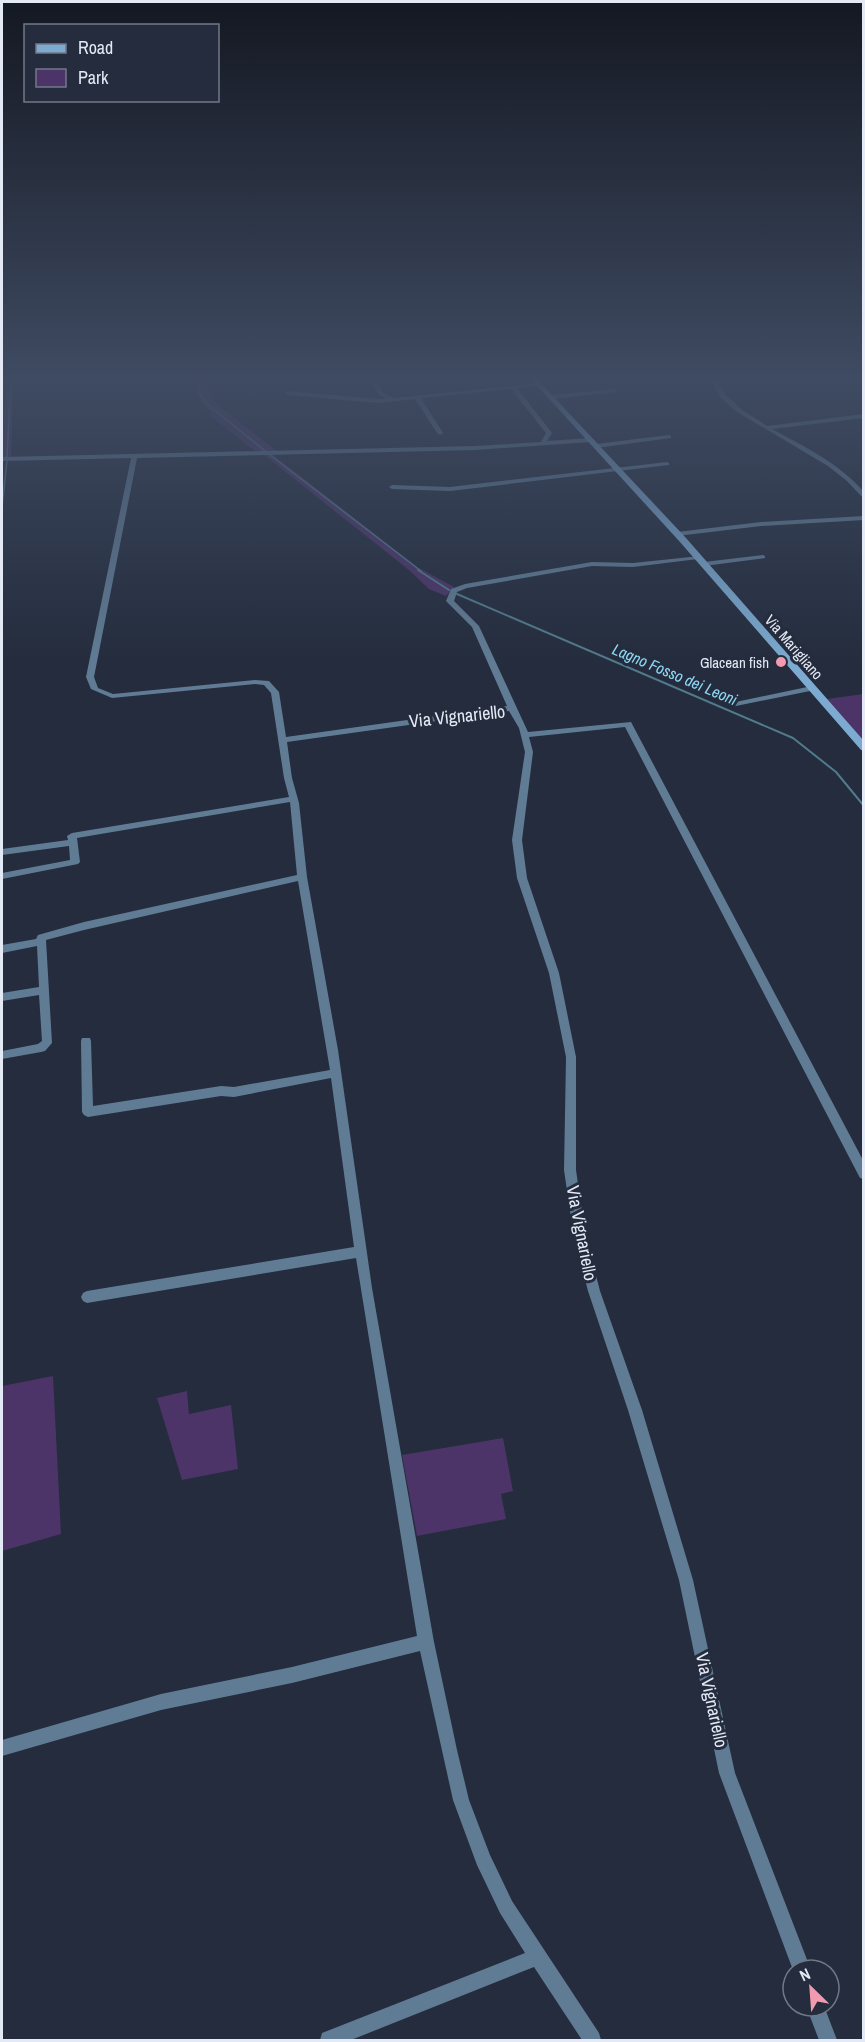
<svg xmlns="http://www.w3.org/2000/svg" width="865" height="2042" font-family="'Archivo Narrow',sans-serif">
	<style>
		.green { fill: #4c3468 }
		.lines { fill: none; stroke-linecap: round; stroke-linejoin: round }
		.stream-far1 { stroke: #517b8c; stroke-width: 1.5 }
		.stream { stroke: #517b8c; stroke-width: 2 }
		.street { fill: #607c94; fill-rule: evenodd }
		.secondary { fill: #7caad0; fill-rule: evenodd }
		.highway { fill: #d9e6f2; fill-rule: evenodd }
		.poi-dot { fill: #f29ab0; stroke: #242c3d; stroke-width: 2 }
		.labels { text-anchor: middle; dominant-baseline: central; stroke-width: 6; stroke-linejoin: round; paint-order: stroke }
		.far-street-label { font-size: 15px; fill: #e4eaf5; stroke: #242c3d }
		.far-poi-label { font-size: 15px; fill: #e4eaf5; stroke: #242c3d; text-anchor: end }
		.far-water-label { font-size: 16px; font-style: italic; fill: #8fd9f6; stroke: #242c3d }
		.street-label { font-size: 18px; fill: #e4eaf5; stroke: #242c3d }
	</style>
	<rect width="100%" height="100%" fill="#242c3d"/>
	<g class="green">
		<polygon points="14,378 11,457 2,458 6,379"/>
		<path d="M193 378H202L218 405 278 452H256L208 414 212 413C200 402 194 395 193 378Z"/>
		<polygon points="263,454 272,454 417,567 454,587 446,596 429,589 409,570"/>
		<polygon points="863,694 863,741 827,699"/>
		<polygon points="53,1376 61,1534 2,1551 2,1386"/>
		<polygon points="187,1391 189,1414 231,1405 238,1469 182,1480 157,1398"/>
		<polygon points="503,1438 513,1491 501,1494 506,1519 417,1536 402,1455"/>
	</g>
	<g class="lines">
		<g class="stream-far1">
			<polyline points="199,378 199,392 205,402 265,451"/>
			<polyline points="270,455 421,571"/>
			<polyline points="7,457 11,378"/>
			<polyline points="2,507 7,460"/>
		</g>
		<g class="stream">
			<polyline points="418,570 449,590"/>
			<polyline points="457,594 793,738 836,772 864,806"/>
		</g>
		<g class="street">
			<polygon points="369,378 375,378 383,393 394,398 542,383 542,385 540,386 517,388 552,433 547,441 591,438 594,440 591,442 475,450 137,458 94,677 98,688 113,694 255,680 269,681 279,692 286,737 507,706 472,627 446,601 451,589 465,584 592,562 633,563 700,556 700,558 698,559 633,567 592,566 467,588 457,592 454,601 479,626 528,732 631,722 864,1162 864,1179 860,1178 625,727 529,737 533,752 522,840 527,878 559,973 576,1057 576,1170 585,1232 600,1291 642,1410 693,1580 735,1773 811,1970 793,1970 719,1773 679,1580 628,1410 588,1291 573,1232 564,1170 566,1057 549,973 517,878 512,840 525,752 519,728 509,711 287,742 292,778 299,803 307,877 338,1050 372,1288 434,1642 457,1750 469,1800 490,1855 512,1901 599,2033 601,2040 582,2040 534,1967 351,2040 320,2040 322,2033 525,1953 500,1913 477,1865 453,1800 420,1651 292,1683 161,1710 2,1756 2,1740 161,1694 292,1667 417,1636 356,1258 87,1303 83,1301 81,1297 83,1293 87,1291 354,1247 331,1078 234,1097 221,1096 88,1117 84,1115 82,1112 81,1041 82,1038 90,1038 91,1041 93,1106 221,1086 234,1087 330,1070 298,881 84,930 46,940 52,1043 45,1051 41,1052 2,1059 2,1051 38,1044 42,1041 39,995 2,1001 2,993 39,987 37,946 2,953 2,945 36,939 38,935 84,922 297,875 290,802 77,838 80,862 78,864 2,879 2,873 70,860 69,846 2,855 2,849 68,840 67,836 72,833 289,797 284,778 271,693 264,685 255,684 112,698 91,689 86,677 131,458 2,461 2,457 475,446 541,442 546,433 511,389 421,398 443,433 440,435 437,433 415,399 378,403 288,395 285,393 288,391 378,399 386,398 379,395"/>
			<path d="M709 378H715L725 394 741 409 767 426 864 414V418L772 429C805 447 839 463 864 492V499L847 481 828 466 737 412 720 397Z"/>
			<polygon points="615,389 617,390 617,392 551,399 548,397 551,395"/>
			<polygon points="669,435 671,436 671,438 596,448 593,446 596,444"/>
			<polygon points="667,462 669,463 669,465 450,491 392,489 389,487 392,485 450,487"/>
			<polygon points="864,516 864,520 761,526 677,536 674,534 677,532 761,522"/>
			<polygon points="763,555 765,556 765,558 704,566 701,564 704,562"/>
			<polygon points="812,686 816,688 815,690 731,707 727,705 731,703"/>
			<polygon points="806,2006 824,2006 837,2040 819,2040"/>
		</g>
		<polygon class="secondary" points="530,378 536,378 686,538 864,741 864,751 861,750 680,542"/>
		<polygon class="highway" points="2,378 10,378 2,382"/>
	</g>
	<linearGradient id="sky" x2="0" y2="1"><stop stop-color="#141822"/><stop offset="0.57" stop-color="#3f4b62"/><stop offset="1" stop-color="#3f4b62" stop-opacity="0"/></linearGradient>
	<rect width="865" height="664" fill="url(#sky)"/>
	<circle class="poi-dot" cx="781" cy="662" r="6"/>
	<g class="labels">
		<g class="far-street-label">
			<text transform="translate(794 647) rotate(49)">Via Marigliano</text>
		</g>
		<g class="far-poi-label">
			<text x="769" y="662">Glacean fish</text>
		</g>
		<g class="far-water-label">
			<text transform="translate(675 674) rotate(23)">Lagno Fosso dei Leoni</text>
		</g>
		<g class="street-label">
			<text transform="translate(457 716) rotate(-6)">Via Vignariello</text>
			<text transform="translate(582 1233) rotate(79)">Via Vignariello</text>
			<text transform="translate(712 1700) rotate(78)">Via Vignariello</text>
		</g>
	</g>
	<rect width="865" height="2042" fill="none" stroke="#e4eaf5" stroke-width="6"/>
	<rect x="24" y="24" width="195" height="78" fill="#242c3d" stroke="#717887" stroke-width="1.5"/>
	<rect x="36" y="44" width="30" height="9" fill="#7caad0" stroke="#717887" stroke-width="1.5"/>
	<text x="78" y="54" font-size="18" fill="#e4eaf5">Road</text>
	<rect x="36" y="69" width="30" height="18" fill="#4c3468" stroke="#717887" stroke-width="1.5"/>
	<text x="78" y="84" font-size="18" fill="#e4eaf5">Park</text>
	<g transform="translate(811 1988) rotate(335)"><circle r="28" fill="#242c3d" stroke="#717887" stroke-width="1.5"/>
	<path d="M0-4.5L10 22L0 15L-10 22Z" fill="#f29ab0"/>
	<text y="-9" font-size="16" font-weight="bold" text-anchor="middle" fill="#e4eaf5">N</text>
	</g>
</svg>
